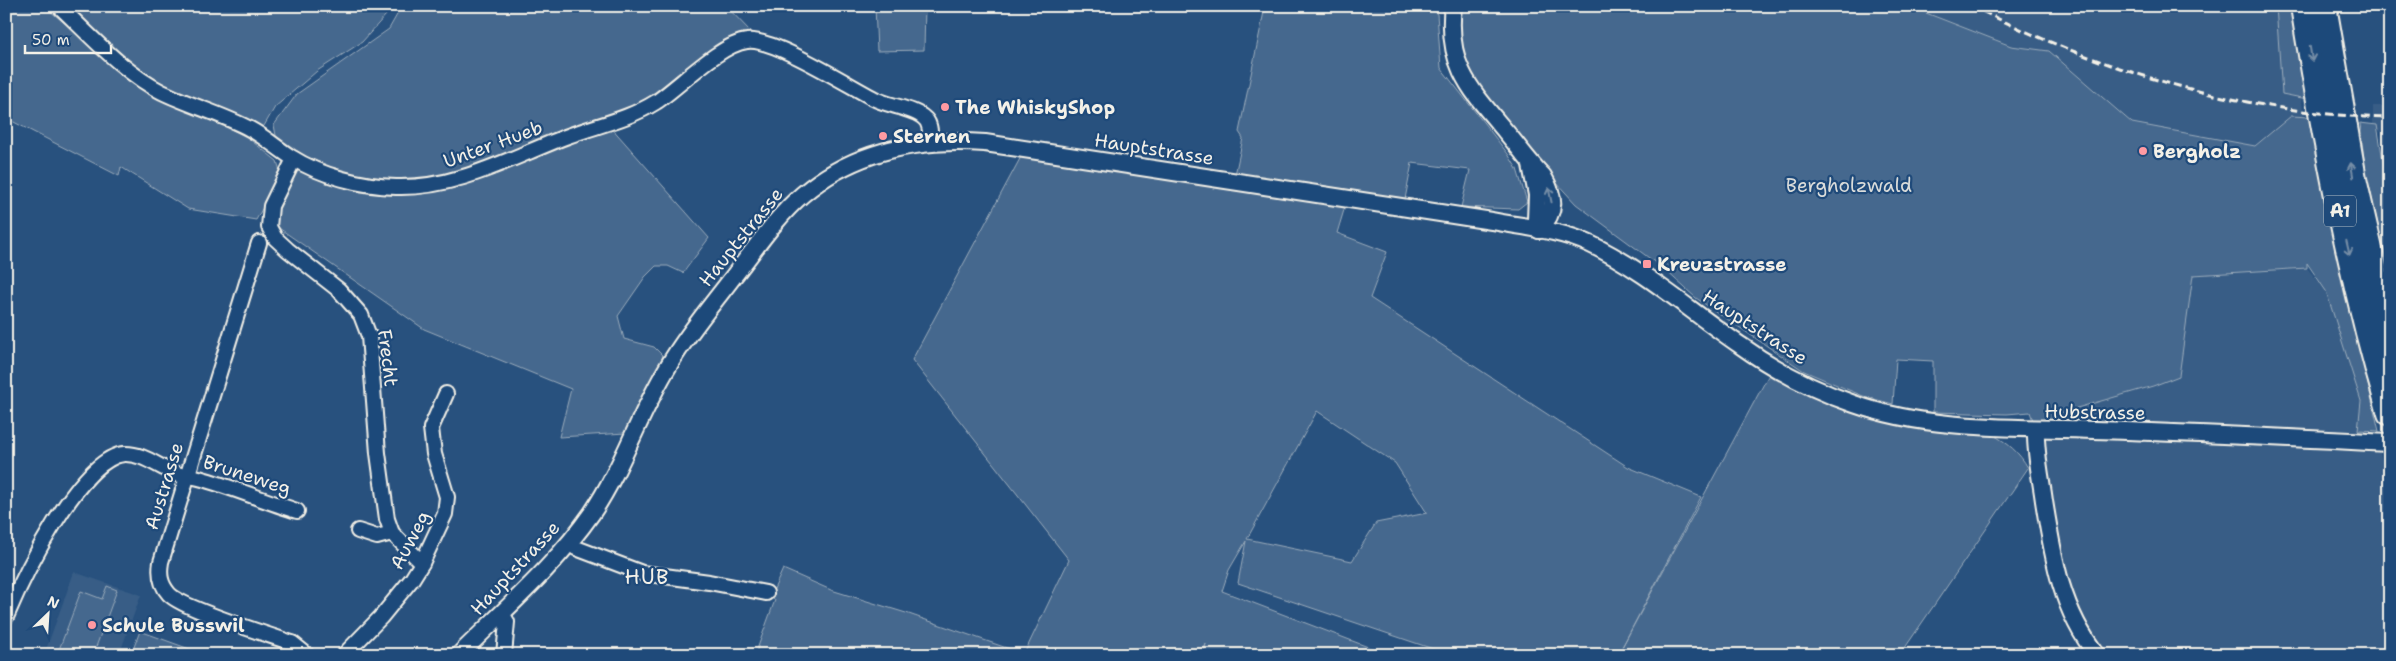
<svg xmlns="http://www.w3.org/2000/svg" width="2396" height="661" font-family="'Shantell Sans',sans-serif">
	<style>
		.built { fill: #375d86 }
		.green { fill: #45688e; stroke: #9cacbb; fill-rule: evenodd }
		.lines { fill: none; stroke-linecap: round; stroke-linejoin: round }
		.minor-casing { stroke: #f4f1e8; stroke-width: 18 }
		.tertiary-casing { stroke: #f4f1e8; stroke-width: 20 }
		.motorway-casing { stroke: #f4f1e8; stroke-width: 28 }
		.minor { stroke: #1f4a7a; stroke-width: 14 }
		.tertiary { stroke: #1f4a7a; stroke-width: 16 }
		.motorway { stroke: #1f4a7a; stroke-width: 24 }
		.rail { stroke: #f4f1e8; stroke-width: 3; stroke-dasharray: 8 4; stroke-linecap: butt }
		.oneway { stroke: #748da6 }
		.poi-dot { fill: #ff9aa2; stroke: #1f4a7a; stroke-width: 2 }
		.labels { text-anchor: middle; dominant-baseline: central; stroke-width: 4.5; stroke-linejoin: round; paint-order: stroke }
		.shield { fill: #1f4a7a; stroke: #b4bfc7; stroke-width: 1 }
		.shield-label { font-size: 18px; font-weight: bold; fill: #f4f1e8 }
		.poi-label { font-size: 19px; font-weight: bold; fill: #f4f1e8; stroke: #1f4a7a; text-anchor: start }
		.street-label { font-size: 19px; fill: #f4f1e8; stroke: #1f4a7a }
		.park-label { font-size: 19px; fill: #dadcda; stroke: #1f4a7a }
		.quarter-label { font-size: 21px; letter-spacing: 1px; fill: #f4f1e8; stroke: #1f4a7a }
	</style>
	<rect width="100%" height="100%" fill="#28517e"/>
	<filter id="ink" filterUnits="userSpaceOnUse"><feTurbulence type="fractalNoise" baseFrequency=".02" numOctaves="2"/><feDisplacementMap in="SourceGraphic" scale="10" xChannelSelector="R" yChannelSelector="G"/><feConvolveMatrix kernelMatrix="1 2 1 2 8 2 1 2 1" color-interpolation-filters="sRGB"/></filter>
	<g filter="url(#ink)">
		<g class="built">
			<polygon points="1908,6 2276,6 2301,97 2304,118 2291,116 2255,146 2132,123 2049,51 2011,46"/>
			<polygon points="2373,6 2390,6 2390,25 2377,12"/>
			<polygon points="2373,106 2390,106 2390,211 2383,180 2383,134 2373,125"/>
			<polygon points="2307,268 2330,295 2361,401 2390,481 2390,655 2097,655 2073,617 2036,429 2063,412 2153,386 2188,305 2193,275"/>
			<polygon points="74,572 141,595 119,655 44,655"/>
		</g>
		<g class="green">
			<polygon points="6,6 44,6 154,97 206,116 248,138 277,161 281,174 256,220 188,209 121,167 119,176 6,118"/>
			<polygon points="62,6 394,6 362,42 317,71 275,107 264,126 260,128 166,88 136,69"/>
			<polygon points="402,6 726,6 751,32 711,51 672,85 625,111 478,167 433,181 391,184 311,164 277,141 274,125 297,94 389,29"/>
			<polygon points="875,6 925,6 924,50 877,51"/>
			<polygon points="1262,6 1428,6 1437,14 1441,68 1508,154 1517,169 1527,202 1518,209 1461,207 1470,170 1412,163 1405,199 1235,175 1243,138 1239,132 1265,7"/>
			<polygon points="1453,6 1908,6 2011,46 2049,51 2132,123 2255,146 2291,116 2310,117 2343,278 2379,431 2358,430 2361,401 2326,291 2307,263 2307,268 2193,275 2179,376 2153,386 2063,412 2036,429 2030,412 2007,414 1933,412 1933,361 1896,359 1893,404 1863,396 1804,371 1696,298 1664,269 1576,204 1542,167 1479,86 1460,47"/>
			<polygon points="2276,6 2292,6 2307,99 2282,94"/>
			<polygon points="2360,123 2377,125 2390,201 2390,276 2365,169"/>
			<polygon points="610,126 709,238 683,273 668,266 656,266 645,277 618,316 624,339 654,347 663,356 626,433 559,437 571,389 424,329 276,226 274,210 300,165 358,192 439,190"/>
			<path d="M1023 153 1347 200 1337 233 1387 252 1370 298 1628 467 1701 497 1621 649 1773 367C1792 376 1811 388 1831 396 1889 417 1996 408 2028 468L1900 655H1451L1238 583 1246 541 1229 570 1222 591 1389 655H1203L1206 644 1202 655H755L775 600 770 598 783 569 831 590 906 613 1024 654 1069 560 912 360ZM1317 411 1395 463 1427 513 1376 523 1352 561 1247 539Z"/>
			<polygon points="107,586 117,590 93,655 57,655 81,591 102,599"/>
			<polygon points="140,631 206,655 131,655"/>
		</g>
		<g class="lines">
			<defs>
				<g id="minor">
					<path d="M59 6C90 35 124 73 162 92 191 106 222 114 250 129 265 137 277 148 291 157 321 176 361 186 396 187 457 189 512 157 568 136 598 125 629 119 656 102 680 86 720 44 747 41 772 37 848 85 873 98 887 106 914 108 924 118 931 123 930 134 931 141"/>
					<polyline points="294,159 271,206 269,227 275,238 288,250 339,290 361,315 369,336 378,453 387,519 392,533 422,563"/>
					<path d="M259 243 161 562C159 574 160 584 169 594 183 609 267 634 292 643L307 655"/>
					<polyline points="358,531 377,537 392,533"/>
					<polyline points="569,543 576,548 642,573 709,582 766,593"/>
					<polyline points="502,613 507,622 504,655"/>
					<path d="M6 617C22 579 80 458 124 454 144 453 159 468 177 474 184 477 192 476 199 478 232 487 264 501 297 511"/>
					<polyline points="344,655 381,617 412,579 422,563 445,514 447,497 434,454 431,428 446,394"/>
				</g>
				<g id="tertiary">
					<path d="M1453 6C1446 65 1470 89 1506 132 1518 146 1529 162 1543 176 1555 197 1557 211 1539 230"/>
					<polyline points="1531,165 1537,195 1536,220 1539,230"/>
					<path d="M2036 429C2035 453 2041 478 2044 501 2053 557 2061 610 2097 655"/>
					<path d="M459 655C505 609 555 566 592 513 623 467 640 412 669 365 687 334 711 306 733 277 755 249 776 217 803 194 855 150 919 138 985 143L1492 221C1524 227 1560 230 1590 244 1645 270 1690 311 1740 345 1775 370 1813 390 1854 404 1931 431 2013 427 2094 430 2193 433 2291 438 2390 443"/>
				</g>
				<g id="motorway">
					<path d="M2303 6C2325 143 2351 280 2390 413"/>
					<polyline points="2324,6 2354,179 2390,337"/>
				</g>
			</defs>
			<use href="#minor" class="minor-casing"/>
			<use href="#tertiary" class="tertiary-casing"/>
			<use href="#motorway" class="motorway-casing"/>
			<use href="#minor" class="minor"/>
			<use href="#tertiary" class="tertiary"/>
			<use href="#motorway" class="motorway"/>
			<g class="rail">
				<path d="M1972 6C2101 71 2244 114 2390 118"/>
				<polyline points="2379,6 2390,18"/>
			</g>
		</g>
		<defs><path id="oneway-shaft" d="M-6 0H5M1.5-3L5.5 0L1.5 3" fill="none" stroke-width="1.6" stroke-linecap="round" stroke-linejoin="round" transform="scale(1.25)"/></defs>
		<g class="oneway">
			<use href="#oneway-shaft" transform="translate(2311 54) rotate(81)"/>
			<use href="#oneway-shaft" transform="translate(2352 170) rotate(-100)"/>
			<use href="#oneway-shaft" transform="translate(1550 195) rotate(-102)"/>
			<use href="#oneway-shaft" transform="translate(2348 248) rotate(77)"/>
		</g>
	</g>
	<g class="poi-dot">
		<circle cx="945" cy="107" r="5"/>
		<circle cx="883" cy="136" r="5"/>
		<circle cx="2143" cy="151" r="5"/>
		<rect x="1642" y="259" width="10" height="10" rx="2.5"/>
		<circle cx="92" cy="625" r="5"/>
	</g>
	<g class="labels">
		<rect class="shield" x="2324" y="195.5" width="32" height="31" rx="4"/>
		<g class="shield-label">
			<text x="2340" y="211">A1</text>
		</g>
		<g class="poi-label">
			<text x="955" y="107">The WhiskyShop</text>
			<text x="893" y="136">Sternen</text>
			<text x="2153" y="151">Bergholz</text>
			<text x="1657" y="264">Kreuzstrasse</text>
			<text x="102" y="625">Schule Busswil</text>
		</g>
		<g class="street-label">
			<text transform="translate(493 144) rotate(-20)">Unter Hueb</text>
			<text transform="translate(1154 149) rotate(9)">Hauptstrasse</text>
			<text transform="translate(741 237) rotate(-51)">Hauptstrasse</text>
			<text transform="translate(1755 327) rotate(33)">Hauptstrasse</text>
			<text transform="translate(388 358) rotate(83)">Frecht</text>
			<text transform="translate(2095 412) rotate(1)">Hubstrasse</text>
			<text transform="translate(247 475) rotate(18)">Bruneweg</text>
			<text transform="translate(164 486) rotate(-73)">Austrasse</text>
			<text transform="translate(410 540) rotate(-62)">Auweg</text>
			<text transform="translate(515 568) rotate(-47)">Hauptstrasse</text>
		</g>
		<g class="park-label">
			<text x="1849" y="185">Bergholzwald</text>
		</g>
		<g class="quarter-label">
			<text x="647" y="577">HUB</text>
		</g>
	</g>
	<rect width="2396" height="661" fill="none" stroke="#1f4a7a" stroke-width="25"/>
	<rect x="12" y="12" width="2371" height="636" fill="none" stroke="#f4f1e8" stroke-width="2" filter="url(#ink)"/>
	<g transform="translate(48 614) rotate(25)" stroke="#1f4a7a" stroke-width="4" paint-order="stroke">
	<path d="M0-4L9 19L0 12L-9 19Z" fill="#f4f1e8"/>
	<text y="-8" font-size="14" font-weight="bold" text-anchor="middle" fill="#f4f1e8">N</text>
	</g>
	<path d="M25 45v8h86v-8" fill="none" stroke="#f4f1e8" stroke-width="2.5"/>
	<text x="32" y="45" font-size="15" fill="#f4f1e8" stroke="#1f4a7a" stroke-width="4" paint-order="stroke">50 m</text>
</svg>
